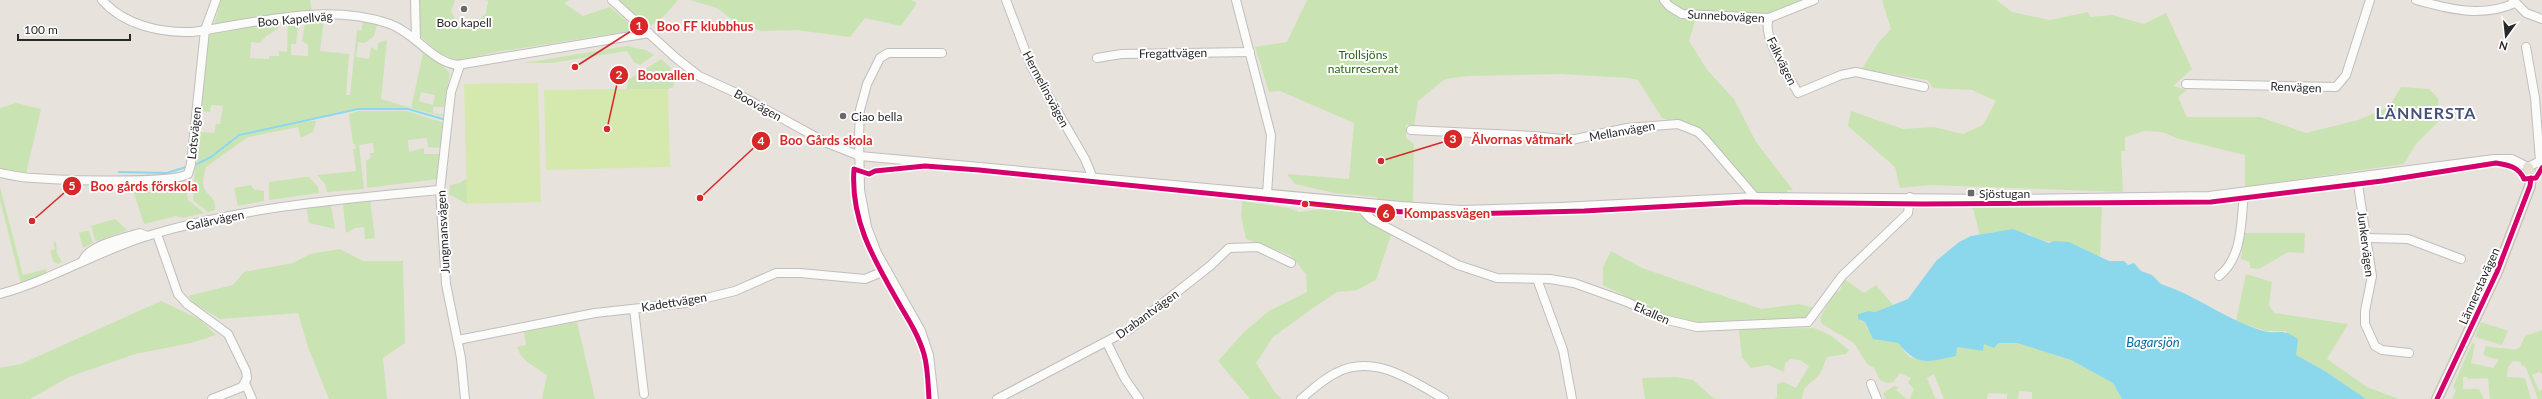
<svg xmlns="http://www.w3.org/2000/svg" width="2542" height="399" font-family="Lato,sans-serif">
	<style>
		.green { fill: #c9e4b2; fill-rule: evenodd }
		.pitch { fill: #d5e9af }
		.water { fill: #8bd8ed }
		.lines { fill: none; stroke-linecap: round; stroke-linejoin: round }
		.stream { stroke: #8bd8ed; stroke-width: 2 }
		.minor-casing { stroke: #c0bebe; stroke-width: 10 }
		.major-casing { stroke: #bfbdbb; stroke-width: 12 }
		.minor { stroke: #fbfbfa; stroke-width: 8 }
		.major { stroke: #e6e0d1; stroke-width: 10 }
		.cycleway-casing { stroke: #fff; stroke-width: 8 }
		.cycleway { stroke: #d6006c; stroke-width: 5 }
		.poi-dot { fill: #6b6967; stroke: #fff; stroke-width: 1.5 }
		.labels { text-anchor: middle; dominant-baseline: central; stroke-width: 4; stroke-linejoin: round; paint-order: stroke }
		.street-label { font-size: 12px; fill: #282828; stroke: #fff }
		.poi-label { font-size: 12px; fill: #282828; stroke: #fff; text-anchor: start }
		.park-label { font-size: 12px; fill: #296715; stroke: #fff }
		.water-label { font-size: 13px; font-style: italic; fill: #066e9d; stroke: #fff }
		.district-label { font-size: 16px; font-weight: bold; letter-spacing: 1px; fill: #46517a; stroke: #fff }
		.leader { fill: none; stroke: #d62828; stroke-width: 1.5 }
		.callout-dot { fill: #d62828; stroke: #fff; stroke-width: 1.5 }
		.mark-label { font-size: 12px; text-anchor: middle; font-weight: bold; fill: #fff }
		.callout-label { font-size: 13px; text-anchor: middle; font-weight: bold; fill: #d62828; stroke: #fff; stroke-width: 4; stroke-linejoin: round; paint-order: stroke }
	</style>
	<rect width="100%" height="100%" fill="#e7e2dc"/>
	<g class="green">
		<polygon points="221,0 310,0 312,12 214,25"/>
		<polygon points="418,0 455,0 451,11 455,19 465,23 478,22 486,13 488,1 485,0 570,0 564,3 583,16 610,7 637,30 490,53 457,61 439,53 419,35"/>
		<polygon points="619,0 678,0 665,15 649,27"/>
		<polygon points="690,0 911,0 917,3 901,26 865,18 850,37 796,30 761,31 737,23 717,8"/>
		<polygon points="1307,0 1804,0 1768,13 1698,12 1689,41 1708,71 1734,99 1756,142 1793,190 1787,190 1788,193 1756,194 1698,129 1662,118 1638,80 1628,78 1561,74 1468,76 1445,79 1418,101 1414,127 1406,124 1406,138 1414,144 1413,203 1377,200 1377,197 1335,193 1295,184 1287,174 1349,179 1354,123 1280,91 1269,92 1255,47 1287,42"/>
		<polygon points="1882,0 1996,0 2012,12 2050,20 2088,12 2090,17 2112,15 2144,24 2166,13 2192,69 2173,86 2187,90 2178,97 2187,117 2260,117 2306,133 2358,120 2389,107 2401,87 2429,89 2438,98 2438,122 2416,144 2404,164 2245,187 2245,155 2179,139 2162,132 2144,131 2125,137 2125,151 2121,151 2123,192 1931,185 1900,188 1895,167 1848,126 1851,111 1903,129 1934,127 1963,134 1983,125 1996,101 1972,90 1933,88 1927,80 1862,69 1878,43 1891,29"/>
		<path d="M324 18 320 51 349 54 346 95H350L357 30 361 31 363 22 377 25 374 36 365 43 358 42 356 57 369 59 371 47 377 51 378 43 387 40 381 99 411 108 424 49 450 73 444 107H433V113L444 115V117L411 108H358L238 134 211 156 197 163 201 132 214 133 216 124H220L223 106 211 105 210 112 199 111 209 33 280 22 279 28 266 36 260 43 251 42 250 58 269 59V56H279V51L287 52 288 21 299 20 296 44H291V55L308 56V45L302 41 306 19ZM421 92 435 95 433 105 419 101Z"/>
		<polygon points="627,46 646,50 654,55 640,65 634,62 627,51 551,63 524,63"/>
		<polygon points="661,59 671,68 668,75 675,80 673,87 668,89 627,89 628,80"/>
		<polygon points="16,103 41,109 26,174 0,169 0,108"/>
		<polygon points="358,111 407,111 444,123 442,148 428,147 427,138 408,140 409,152 424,148 424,154 441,154 438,179 367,188 366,161 371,158 370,153 374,153 373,143 359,145 364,189 327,192 325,184 317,175 356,171 353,149 356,149 355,144 353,144 349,114"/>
		<path d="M316 121 313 132 301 138 298 127 248 137 206 167C205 172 203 177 203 182 202 194 217 195 215 210L208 212 193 200 195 166C210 161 218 150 230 141 245 130 298 120 316 121Z"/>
		<polygon points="305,177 309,177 318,187 319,193 269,200 269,182"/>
		<polygon points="467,178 467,204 449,194 450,185 460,183"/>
		<polygon points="185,181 188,200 204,213 183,218 176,216 144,224 131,184"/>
		<polygon points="251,185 253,189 264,191 264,201 238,206 234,188"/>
		<polygon points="0,187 23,275 46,269 46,274 21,284 0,200"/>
		<polygon points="370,200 375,238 365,239 364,227 355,228 346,233 343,203"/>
		<polygon points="1242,201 1289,208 1299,212 1329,208 1355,212 1391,235 1376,280 1357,290 1337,292 1313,308 1273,337 1256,363 1276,394 1282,399 1250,399 1218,361 1244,332 1269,311 1307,292 1306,274 1290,255 1246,239 1241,216"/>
		<polygon points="331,205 335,229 309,223 306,207"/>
		<polygon points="1970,206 2102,207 2100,256 2087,252 2081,247 2035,239 2030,234 1992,232 1980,236 1974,211"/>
		<polygon points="115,219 127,230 98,241 95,240 91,226"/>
		<polygon points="85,231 89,231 93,243 83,248 79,233"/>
		<polygon points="2244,233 2305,233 2304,253 2288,252 2259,269 2250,268 2250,262 2241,259"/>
		<polygon points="56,242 57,253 62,262 58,264 54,262 50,251 55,249 53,243"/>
		<polygon points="340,249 363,261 403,261 405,343 383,358 387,399 329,399 309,350 298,313 220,319 195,304 188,296 233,285 244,272 293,263 310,254"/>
		<polygon points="1611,251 1642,268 1761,309 1799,304 1814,308 1809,316 1798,320 1700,324 1671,318 1603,285 1603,267"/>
		<polygon points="2246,274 2272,282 2269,305 2274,313 2348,324 2327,359 2367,387 2399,399 2366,399 2325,371 2296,355 2286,331 2265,331 2236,321"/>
		<polygon points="1846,280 1864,293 1876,285 1893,305 1875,312 1869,311 1858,315 1861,321 1865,322 1867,329 1898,343 1909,357 1924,361 1956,356 1956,347 1983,351 1984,343 1997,346 1999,343 2017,343 2071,360 2113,383 2122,399 2032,399 2032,392 2019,391 2018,399 2007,399 2007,394 1988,393 1987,399 1944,399 1934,374 1927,378 1935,398 1938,399 1910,399 1914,389 1908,383 1911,378 1900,373 1893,382 1887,383 1880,380 1874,368 1867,364 1854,343 1822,324 1820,318 1834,293 1840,291 1842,283"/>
		<polygon points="161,301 199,319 216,335 191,343 135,354 69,377 30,399 0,399 0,368 21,364"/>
		<polygon points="577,322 595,399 542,399 547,375 527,362 520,354 517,347 526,345 524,332"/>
		<polygon points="2481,322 2508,331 2502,345 2475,337"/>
		<path d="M1814 328 1830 335 1849 350 1846 354 1827 357C1824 363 1822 373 1817 377 1808 386 1803 385 1802 399H1775L1777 397V384L1784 382 1796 388 1809 366 1800 360 1790 359 1785 363 1784 372 1768 365 1751 368 1742 357 1739 331 1742 329Z"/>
		<path d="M2542 330V374L2539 372 2532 375 2539 391 2542 390V399H2538L2525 366 2521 365V362L2513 361 2508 367 2507 377 2525 378 2531 399H2490L2488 378 2468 379 2467 377H2463V389H2479L2484 399H2452L2456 390 2453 387 2472 343 2475 344 2471 363 2493 368 2499 360 2483 355 2486 346C2496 349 2505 347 2515 350L2520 347 2525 336Z"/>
		<polygon points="1676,377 1693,380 1712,397 1717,399 1645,399 1642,378"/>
		<polygon points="1894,386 1899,387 1896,390 1907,399 1886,399 1883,393"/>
	</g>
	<g class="pitch">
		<polygon points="538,83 541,202 467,204 464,84"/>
		<polygon points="627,89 668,89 670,167 546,170 544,90"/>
	</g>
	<path class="water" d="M2013 229 2049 243 2054 241 2069 242 2109 261H2124L2128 265 2134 263 2141 271 2152 275 2161 284C2197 296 2227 320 2263 331 2279 335 2281 327 2298 339L2296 355 2325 371 2366 399H2122L2113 383 2071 360 2017 343H1999L1994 348 1984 344 1983 351 1957 347 1956 356C1927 362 1918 367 1898 343L1873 339 1865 322 1858 319V314L1869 311 1875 312 1908 299 1936 261 1959 242 1971 236Z"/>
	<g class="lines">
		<g class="stream">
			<polyline points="197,164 211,157 239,135 358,109 408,109 443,119"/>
			<polyline points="119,172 167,173 186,167"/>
		</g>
		<defs>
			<g id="minor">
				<path d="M102 0C124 25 160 33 192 32 257 23 326 2 390 24 415 33 431 61 457 65L649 33"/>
				<polyline points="415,0 416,39"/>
				<polyline points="612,0 676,58 699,76 734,92 825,142 860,156 1401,206 1461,210 1561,207 1755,197 2008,199 2209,196 2494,159 2512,159 2528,167 2542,160"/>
				<polyline points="1006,0 1031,66 1085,159 1092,176"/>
				<polyline points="1236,0 1271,135 1267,194"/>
				<polyline points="1664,0 1669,6 1682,14 1769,18 1814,0"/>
				<path d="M2416 0C2448 9 2483 18 2515 3"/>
				<polyline points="2513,0 2526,13 2542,19"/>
				<path d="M1769 18C1761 37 1789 76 1798 93L1841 75 1856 72 1924 87"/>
				<polyline points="2526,47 2535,98 2540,161"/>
				<polyline points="1097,58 1121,54 1250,52"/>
				<polyline points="460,65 451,92 440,190 446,284 461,358 465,399"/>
				<polyline points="2186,84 2336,87 2346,75 2370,0"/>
				<polyline points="1411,130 1534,136 1571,140 1627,128 1678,124 1698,132 1706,140 1755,197"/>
				<path d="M0 173C11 175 22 178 34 178 57 180 173 184 188 174L191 164 205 30 216 0"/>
				<polyline points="2357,178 2372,276 2365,311 2365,324 2375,346 2382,350 2409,353"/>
				<polyline points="1355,202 1371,219 1458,265 1497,278 1550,279 1574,283 1627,302 1663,319 1697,327 1808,322 1842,276 1908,213 1910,197"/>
				<polyline points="157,234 178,294 187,304 228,334 246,371 247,378 242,387 212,399"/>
				<polyline points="2367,238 2408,239 2461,259"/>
				<path d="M83 261C86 246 126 237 140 233L147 236"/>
				<path d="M2219 276C2243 257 2241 221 2244 193"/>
				<polyline points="1537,279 1563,350 1572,399"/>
				<path d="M0 294C51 280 96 252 147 236 241 207 342 199 440 190"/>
				<polyline points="634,309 644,394"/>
				<polyline points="458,340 595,313 686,303 735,291 776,273 800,273 865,279 887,270"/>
				<polyline points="1107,343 1125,379 1139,399"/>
				<polyline points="245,383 252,399"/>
				<polyline points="1871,384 1877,399"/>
				<polyline points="934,399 929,355 921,331 877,253 867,227 860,190 859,137 860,110 867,84 880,58 888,53 942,53"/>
				<polyline points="997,399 1130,329 1210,266 1229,248 1258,247 1291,263"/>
				<path d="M1301 399C1312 390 1323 379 1336 373 1373 353 1412 380 1444 399"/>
			</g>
			<polyline id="major" points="2437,399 2497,272 2530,186 2531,175 2528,167"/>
		</defs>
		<use href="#minor" class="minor-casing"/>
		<use href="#major" class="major-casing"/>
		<use href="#minor" class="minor"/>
		<use href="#major" class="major"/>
		<defs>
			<g id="cycleway">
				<path d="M929 399C928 384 928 368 924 354 919 337 910 322 901 307 876 263 850 222 854 169L869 174 875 171 925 166 979 170 1382 211 1461 214 1584 211 1745 202 1922 204 2211 202 2382 181 2496 163C2509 165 2519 167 2524 179L2536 178 2542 168"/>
				<polyline points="2437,399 2497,272 2530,186 2531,178"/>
			</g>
		</defs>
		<use href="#cycleway" class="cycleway-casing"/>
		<use href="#cycleway" class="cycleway"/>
	</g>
	<g class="poi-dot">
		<circle cx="464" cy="9" r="4"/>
		<circle cx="843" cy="116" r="4"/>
		<rect x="1967" y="189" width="8" height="8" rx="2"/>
	</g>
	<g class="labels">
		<g class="street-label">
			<text transform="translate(1726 16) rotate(3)">Sunnebovägen</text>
			<text transform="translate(295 19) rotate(-5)">Boo Kapellväg</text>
			<text transform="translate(1173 53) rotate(-1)">Fregattvägen</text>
			<text transform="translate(1782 61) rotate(64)">Falkvägen</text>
			<text transform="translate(2296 87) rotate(2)">Renvägen</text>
			<text transform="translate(1046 89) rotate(62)">Hermelinsvägen</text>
			<text transform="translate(758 105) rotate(29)">Boovägen</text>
			<text transform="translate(1622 131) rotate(-10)">Mellanvägen</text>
			<text transform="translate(194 133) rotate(-84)">Lotsvägen</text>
			<text transform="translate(215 220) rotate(-12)">Galärvägen</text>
			<text transform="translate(443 232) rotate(-93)">Jungmansvägen</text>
			<text transform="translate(2366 244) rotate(83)">Junkervägen</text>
			<text transform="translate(2479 286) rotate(-66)">Lännerstavägen</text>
			<text transform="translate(674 302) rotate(-9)">Kadettvägen</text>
			<text transform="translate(1652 313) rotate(24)">Ekallen</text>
			<text transform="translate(1147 314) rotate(-36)">Drabantvägen</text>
		</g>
		<g class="poi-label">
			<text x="464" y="22" text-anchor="middle">Boo kapell</text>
			<text x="851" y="116">Ciao bella</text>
			<text x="1979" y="193">Sjöstugan</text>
		</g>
		<g class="park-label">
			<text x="1363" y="54">Trollsjöns<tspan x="1363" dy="14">naturreservat</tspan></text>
		</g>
		<g class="water-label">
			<text x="2153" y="342">Bagarsjön</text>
		</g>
		<g class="district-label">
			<text x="2426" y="112">LÄNNERSTA</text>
		</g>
	</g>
	<path class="leader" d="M575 67L639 26M607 129L619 75M1381 161L1453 139M700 198L761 141M32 221L72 186M1305 204L1386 213"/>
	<g class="callout-dot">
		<circle cx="575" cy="67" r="4"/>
		<circle cx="607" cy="129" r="4"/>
		<circle cx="1381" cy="161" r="4"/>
		<circle cx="700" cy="198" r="4"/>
		<circle cx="32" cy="221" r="4"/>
		<circle cx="1305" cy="204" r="4"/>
		<circle cx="639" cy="26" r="10"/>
		<circle cx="619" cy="75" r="10"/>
		<circle cx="1453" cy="139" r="10"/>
		<circle cx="761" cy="141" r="10"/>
		<circle cx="72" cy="186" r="10"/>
		<circle cx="1386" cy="213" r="10"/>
	</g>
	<g class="mark-label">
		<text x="639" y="30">1</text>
		<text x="619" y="79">2</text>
		<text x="1453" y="143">3</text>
		<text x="761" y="145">4</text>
		<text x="72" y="190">5</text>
		<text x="1386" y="218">6</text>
	</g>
	<g class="callout-label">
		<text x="705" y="31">Boo FF klubbhus</text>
		<text x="666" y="80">Boovallen</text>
		<text x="1522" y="144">Älvornas våtmark</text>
		<text x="826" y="145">Boo Gårds skola</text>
		<text x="144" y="191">Boo gårds förskola</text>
		<text x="1447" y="218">Kompassvägen</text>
	</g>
	<g transform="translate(2506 36) rotate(195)" stroke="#ffffff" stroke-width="3" paint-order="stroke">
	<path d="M0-3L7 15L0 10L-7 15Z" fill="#282828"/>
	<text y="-6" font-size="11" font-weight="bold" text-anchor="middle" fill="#282828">N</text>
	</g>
	<path d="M18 34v6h112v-6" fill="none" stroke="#282828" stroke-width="2"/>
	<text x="24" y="34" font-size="12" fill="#282828" stroke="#ffffff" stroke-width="3" paint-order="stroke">100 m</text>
</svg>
